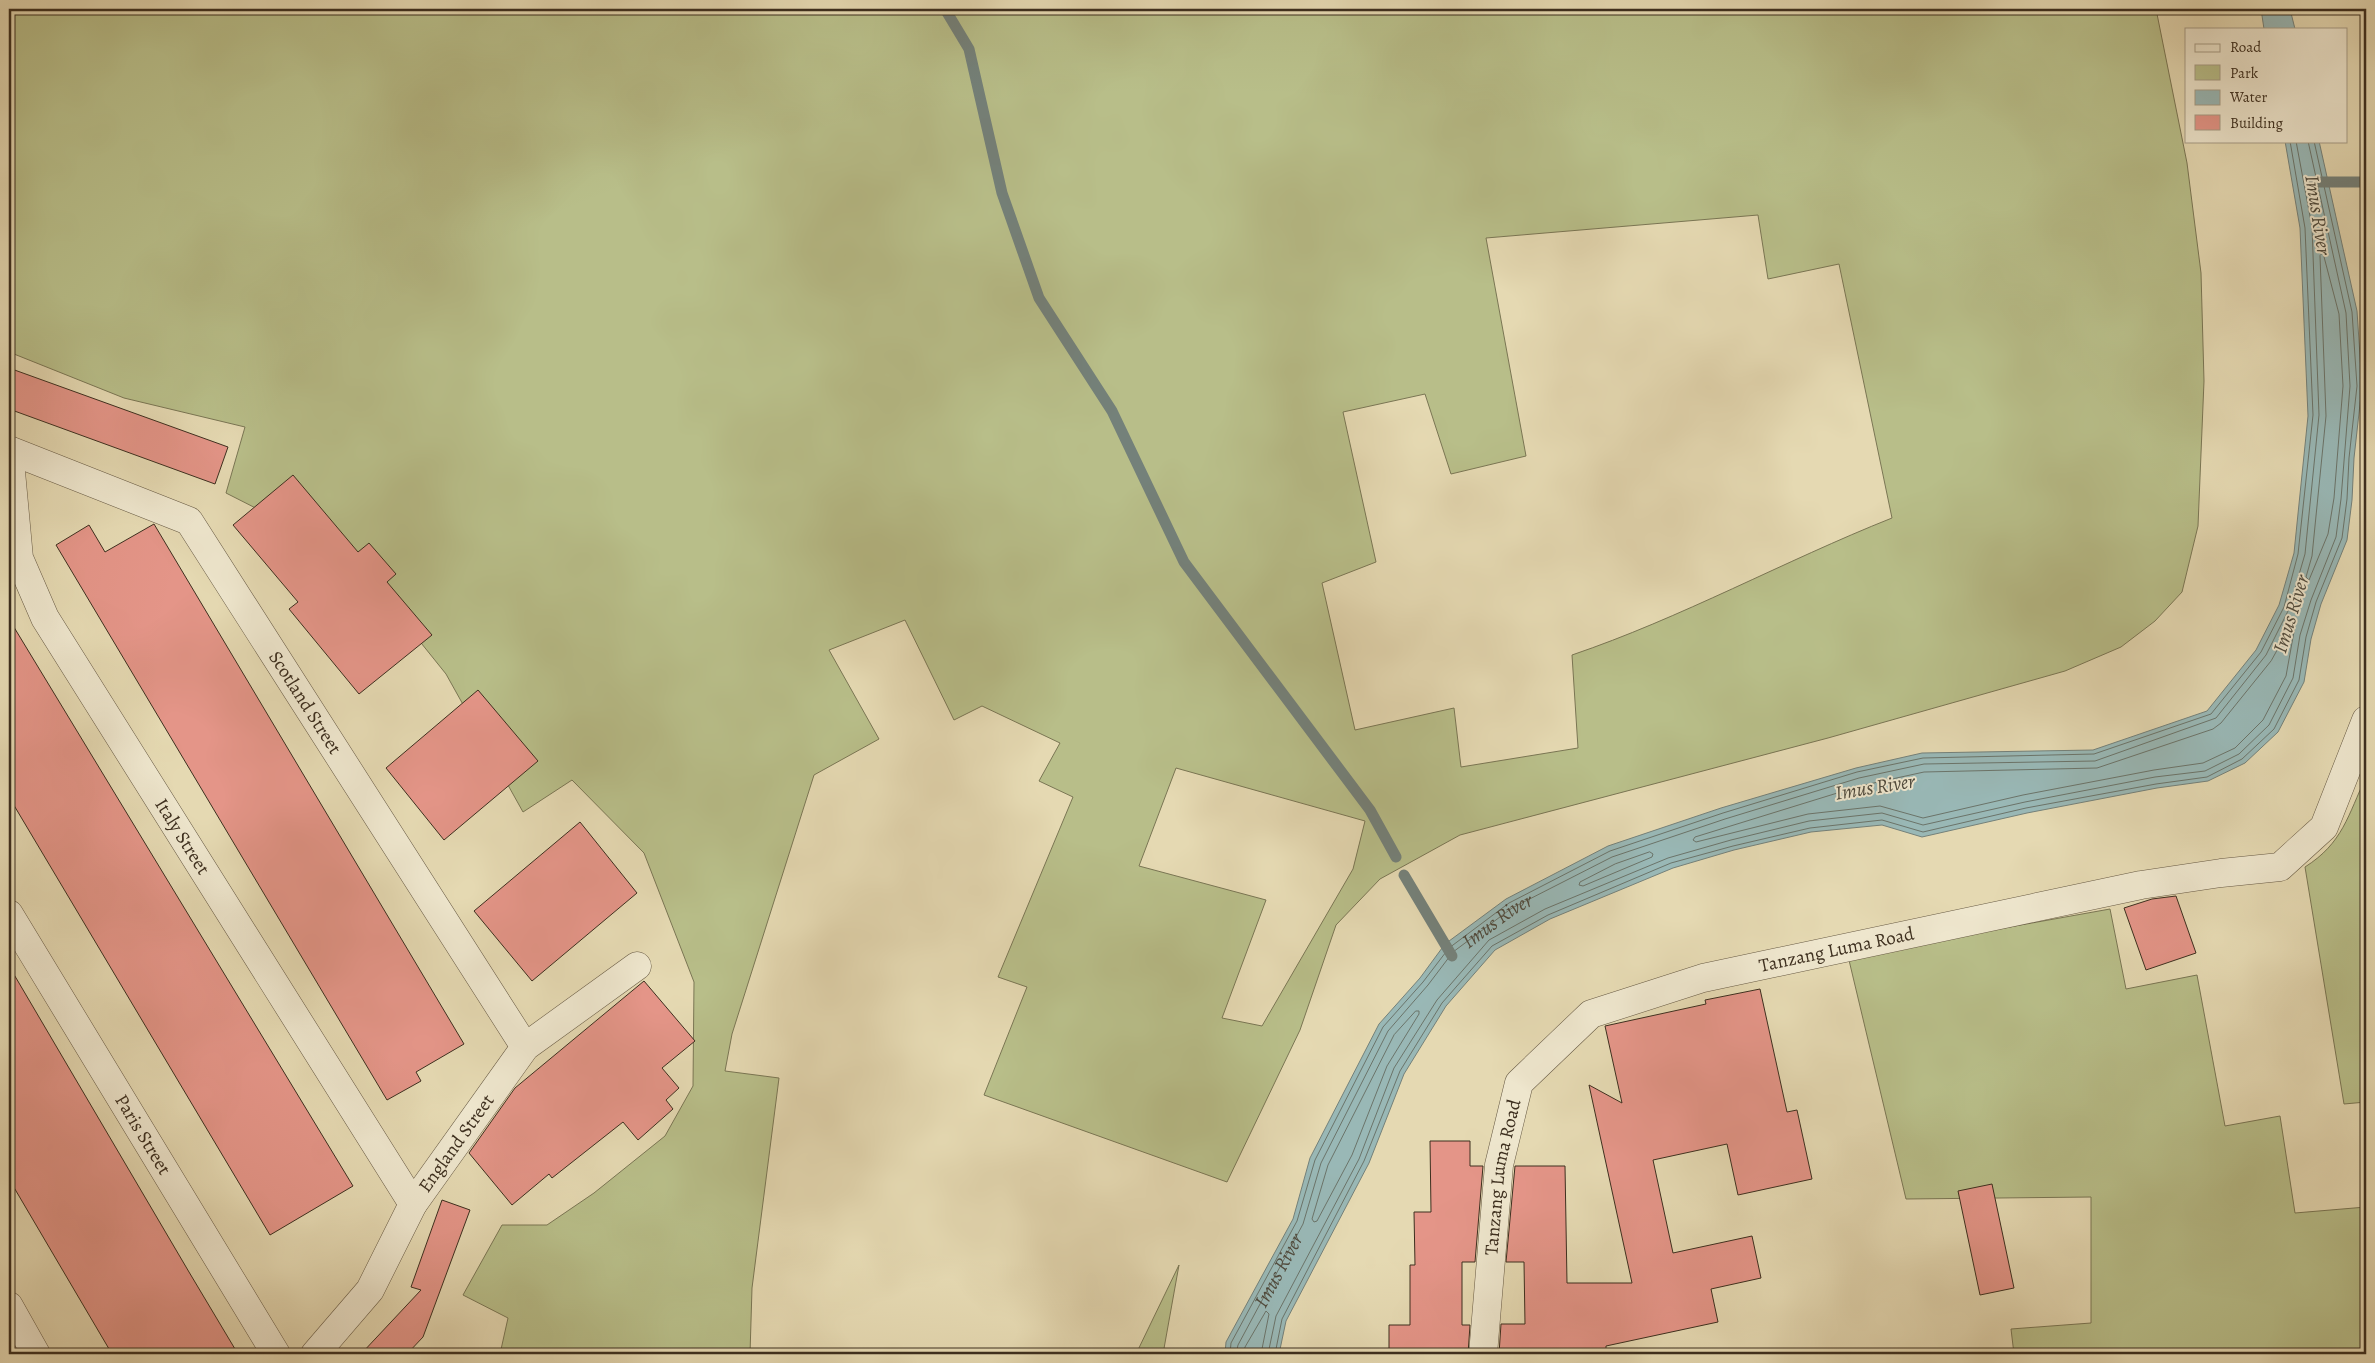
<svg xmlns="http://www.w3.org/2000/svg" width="2375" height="1363" font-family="Alegreya,serif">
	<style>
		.green { fill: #b8be89; stroke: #7a7654; fill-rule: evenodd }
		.water { fill: #99b8b6; stroke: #74817a }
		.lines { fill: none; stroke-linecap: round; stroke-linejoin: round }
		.shore { stroke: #6b746a; stroke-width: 1 }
		.stream { stroke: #74817a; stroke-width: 11 }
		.building { fill: #e49588; stroke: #3d2f1f }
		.minor-casing { stroke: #675a44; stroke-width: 29 }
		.minor { stroke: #eee6cd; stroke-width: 28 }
		.labels { text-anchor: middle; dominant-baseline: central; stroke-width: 4; stroke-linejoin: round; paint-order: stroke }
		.street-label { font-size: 19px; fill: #3d2f1f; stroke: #eee6cd }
		.water-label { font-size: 20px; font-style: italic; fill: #4f4a3d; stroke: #eee6cd }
	</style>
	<rect width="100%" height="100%" fill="#e5d9b2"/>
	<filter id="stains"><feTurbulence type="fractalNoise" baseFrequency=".004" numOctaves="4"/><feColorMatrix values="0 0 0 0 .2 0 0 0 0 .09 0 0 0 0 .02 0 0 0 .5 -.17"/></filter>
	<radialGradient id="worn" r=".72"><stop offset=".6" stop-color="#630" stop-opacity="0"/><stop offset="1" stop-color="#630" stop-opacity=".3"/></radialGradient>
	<g class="green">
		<path d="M9 9H2156L2187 163 2201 273 2204 381 2198 526 2182 592 2155 621 2121 647 2065 671 1828 738 1460 835 1380 879 1336 925 1300 1030 1227 1182 984 1095 1027 987 998 977 1073 797 1039 781 1060 743 982 706 954 720 905 620 829 650 879 739 814 775 732 1034 725 1071 779 1078 752 1288 750 1354H500L508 1318 463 1295 502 1225H547L594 1193 665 1136 693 1086 694 982 644 853 572 780 523 812 446 674 352 557 226 493 245 427 124 398 9 352ZM1758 215 1768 279 1839 264 1892 518C1784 561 1681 618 1572 655L1578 748 1461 767 1454 708 1355 730 1322 583 1376 562 1343 412 1425 394 1451 474 1526 456 1486 238ZM1176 768 1365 821 1353 869 1262 1026 1222 1018 1266 900 1139 866Z"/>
		<path d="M2366 777V1102L2344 1104 2305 867C2343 843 2348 815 2366 777Z"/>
		<polygon points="2110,909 2126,989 2197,975 2225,1126 2280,1116 2295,1213 2366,1207 2366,1354 2014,1354 2011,1329 2091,1323 2091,1197 1906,1199 1848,956"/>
		<polygon points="1179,1265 1163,1354 1136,1354"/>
	</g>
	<g class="water">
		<polygon points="2261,9 2290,9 2295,29 2264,29"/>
		<polygon points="2285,141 2319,141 2357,311 2362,386 2354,458 2352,500 2347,540 2321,604 2311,639 2304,682 2278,732 2245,763 2208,781 2157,788 2027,813 1922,837 1882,825 1811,832 1734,850 1673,868 1550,919 1495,950 1446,1006 1404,1074 1369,1163 1286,1321 1279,1354 1225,1354 1226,1342 1293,1219 1310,1158 1379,1024 1420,978 1445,944 1506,899 1608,846 1721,808 1856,768 1922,753 2093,750 2207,711 2256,650 2279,605 2294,553 2308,416 2300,228"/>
	</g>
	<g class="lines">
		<g class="shore">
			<polygon points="2323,253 2339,314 2343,386 2334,498 2328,534 2309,580 2306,577 2312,556 2326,416 2320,256"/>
			<polygon points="2292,624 2295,626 2286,676 2263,720 2235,748 2203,763 2154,770 2023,795 1923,818 1880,806 1808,814 1696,842 1693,840 1695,837 1860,786 1924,772 2097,768 2213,729 2221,723 2271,661"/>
			<polygon points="1650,852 1653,854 1652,857 1583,886 1579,885 1580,882 1615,864"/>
			<polygon points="1416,1011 1419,1011 1419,1014 1387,1066 1352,1155 1317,1221 1314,1222 1312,1219 1328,1165 1394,1035"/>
			<polyline points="1230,1354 1231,1343 1297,1221 1315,1160 1383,1027 1423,982 1449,948 1509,903 1610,851 1723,813 1857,772 1923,758 2094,754 2211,714 2261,652 2284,607 2298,554 2313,415 2305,228 2290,141"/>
			<path id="s1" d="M1236 1354 1238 1345 1303 1224 1321 1163 1388 1031 1428 985 1453 952 1512 908 1612 857 1725 819 1859 778 1924 764 2095 761 2216 718 2266 655 2289 609 2305 554 2319 415 2312 227 2296 141"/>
			<polyline points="1244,1354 1245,1347 1266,1311 1269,1314 1261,1354"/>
			<polyline points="1268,1354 1276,1316 1359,1159 1394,1068 1437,1000 1489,940 1545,909 1668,858 1731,840 1809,821 1882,813 1923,825 2025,802 2155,777 2205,771 2239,754 2269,725 2293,678 2300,635 2311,600 2336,537 2341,499 2350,386 2346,313 2308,141"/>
			<polyline points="1275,1354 1282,1319 1364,1161 1400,1071 1442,1003 1492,946 1548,915 1671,863 1733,846 1810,828 1882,820 1923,832 2026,808 2156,784 2207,777 2242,759 2274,729 2299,680 2306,637 2316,602 2342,538 2347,499 2349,458 2357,386 2352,312 2314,141"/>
		</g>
		<g class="stream">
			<polyline points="945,9 969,49 1002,193 1039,298 1112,411 1184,562 1370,810 1396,857"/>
			<polyline points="2314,182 2366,182"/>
			<polyline points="1404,875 1452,956"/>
		</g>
	</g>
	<g class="building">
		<polygon points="9,368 228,447 215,484 9,409"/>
		<polygon points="293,475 358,552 369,543 396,574 387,582 432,635 359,694 289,609 298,602 233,525"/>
		<polygon points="154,524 464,1044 416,1072 421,1081 387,1100 56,545 89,525 105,552"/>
		<polygon points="9,619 353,1186 270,1235 9,797"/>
		<polygon points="478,690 538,761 444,840 386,768"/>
		<polygon points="580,822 637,893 532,981 474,911"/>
		<polygon points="2176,896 2196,953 2146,970 2124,908 2152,899"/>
		<polygon points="9,966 189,1272 238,1354 112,1354 79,1298 9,1179"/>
		<polygon points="644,981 695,1041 662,1068 679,1088 666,1100 673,1109 638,1140 623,1122 552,1178 549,1174 512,1205 469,1153 515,1088"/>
		<polygon points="1760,989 1787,1112 1797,1110 1812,1179 1738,1195 1727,1144 1653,1160 1673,1253 1752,1236 1761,1278 1711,1289 1718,1322 1606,1346 1606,1354 1499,1354 1501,1324 1525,1324 1524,1262 1506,1262 1515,1166 1565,1166 1567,1283 1632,1283 1589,1085 1622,1103 1605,1026 1706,1004 1705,1000"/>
		<polygon points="1430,1141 1470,1141 1470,1166 1483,1166 1475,1262 1462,1262 1462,1325 1470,1325 1468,1354 1389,1354 1389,1325 1410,1325 1410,1265 1415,1265 1414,1212 1431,1212"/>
		<polygon points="1992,1184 2014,1288 1980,1295 1958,1191"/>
		<polygon points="442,1200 470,1210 423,1337 407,1354 361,1354 421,1290 411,1287"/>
	</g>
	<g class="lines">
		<defs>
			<g id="minor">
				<path id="s2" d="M9 450 19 558 45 618 413 1204"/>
				<path id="s3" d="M9 450 189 521 525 1047"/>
				<path id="s4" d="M9 914 276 1354"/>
				<polyline points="9,1306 36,1354"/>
				<path id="s5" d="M315 1354 370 1290 413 1204 525 1047 637 966"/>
				<path id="s6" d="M1483 1354 1499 1165 1519 1083 1591 1014 1703 978 2141 885 2221 873 2280 867 2324 827 2366 720"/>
			</g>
		</defs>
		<use href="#minor" class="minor-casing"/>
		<use href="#minor" class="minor"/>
	</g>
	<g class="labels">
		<g class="street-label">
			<text stroke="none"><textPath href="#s3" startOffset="409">Scotland Street</textPath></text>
			<text stroke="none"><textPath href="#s2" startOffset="432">Italy Street</textPath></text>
			<text stroke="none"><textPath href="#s6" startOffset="628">Tanzang Luma Road</textPath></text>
			<text stroke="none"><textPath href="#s4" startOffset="258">Paris Street</textPath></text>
			<text stroke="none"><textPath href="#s5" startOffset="255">England Street</textPath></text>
			<text stroke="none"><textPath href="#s6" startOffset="178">Tanzang Luma Road</textPath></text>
		</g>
		<g class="water-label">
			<text transform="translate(2318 215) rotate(81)">Imus River</text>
			<text transform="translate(2291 614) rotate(-73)">Imus River</text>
			<text transform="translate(1875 787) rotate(-9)">Imus River</text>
			<text stroke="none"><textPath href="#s1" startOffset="515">Imus River</textPath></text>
			<text stroke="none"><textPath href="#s1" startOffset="94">Imus River</textPath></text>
		</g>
	</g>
	<rect width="2375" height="1363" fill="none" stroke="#e5d9b2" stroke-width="30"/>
	<rect x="10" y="10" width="2355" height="1343" fill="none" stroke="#3d2f1f" stroke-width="2.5"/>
	<rect x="15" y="15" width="2345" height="1333" fill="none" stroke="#3d2f1f"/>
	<rect x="2185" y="28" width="162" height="115" fill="#eee6cd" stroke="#a79d87"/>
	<rect x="2195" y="44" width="25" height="8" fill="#eee6cd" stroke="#a79d87"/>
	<text x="2230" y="52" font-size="15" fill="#3d2f1f">Road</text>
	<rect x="2195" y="65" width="25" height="15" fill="#b8be89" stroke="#a79d87"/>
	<text x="2230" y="78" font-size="15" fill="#3d2f1f">Park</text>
	<rect x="2195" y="90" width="25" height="15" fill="#99b8b6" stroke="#a79d87"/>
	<text x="2230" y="102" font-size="15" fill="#3d2f1f">Water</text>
	<rect x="2195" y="115" width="25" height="15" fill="#e49588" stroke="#a79d87"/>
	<text x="2230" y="128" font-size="15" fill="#3d2f1f">Building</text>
	<rect width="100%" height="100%" filter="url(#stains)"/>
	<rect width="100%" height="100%" fill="url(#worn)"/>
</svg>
